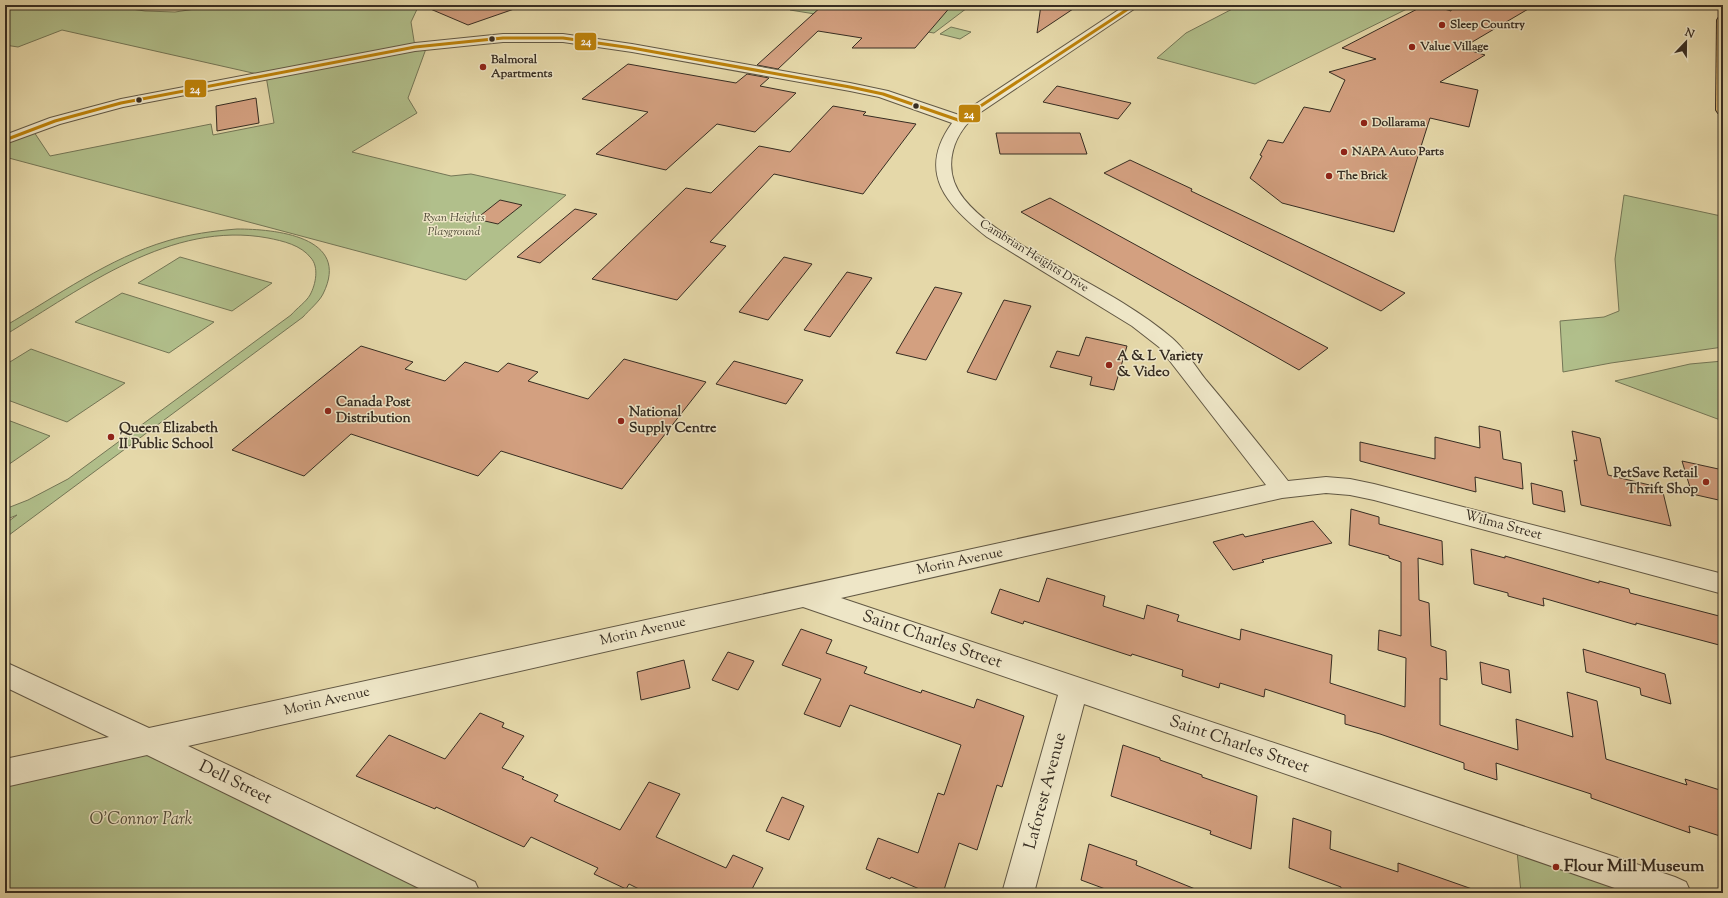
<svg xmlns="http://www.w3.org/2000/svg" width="1728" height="898" font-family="'Sorts Mill Goudy',serif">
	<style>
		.green { fill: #b1bf8b; stroke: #747656 }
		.building { fill: #d3a080; stroke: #372d22 }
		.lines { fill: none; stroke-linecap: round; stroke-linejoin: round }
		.minor-casing { stroke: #625844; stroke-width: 2 }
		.major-casing { stroke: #372d22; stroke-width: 2 }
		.minor { fill: #eee6c7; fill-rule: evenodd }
		.major { fill: #e2bc74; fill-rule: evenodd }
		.bus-1-casing { stroke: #eee6c7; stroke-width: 5 }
		.bus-1 { stroke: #bd820a; stroke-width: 3 }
		.poi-dot { fill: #8f2418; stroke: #eee6c7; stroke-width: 1.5 }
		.bus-dot { fill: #372d22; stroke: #eee6c7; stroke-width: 1.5 }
		.labels { text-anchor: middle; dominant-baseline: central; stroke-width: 3; stroke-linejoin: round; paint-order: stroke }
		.far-poi-label { font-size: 12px; font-weight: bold; fill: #372d22; stroke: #eee6c7; text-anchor: start }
		.far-park-label { font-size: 12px; font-style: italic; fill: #4f4a37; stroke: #eee6c7 }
		.far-street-label { font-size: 12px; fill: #372d22; stroke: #eee6c7 }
		.poi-label { font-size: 14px; font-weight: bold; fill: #372d22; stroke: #eee6c7; text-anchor: start }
		.street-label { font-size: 14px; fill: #372d22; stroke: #eee6c7 }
		.near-street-label { font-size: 17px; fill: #372d22; stroke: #eee6c7 }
		.near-park-label { font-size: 17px; font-style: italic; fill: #4f4a37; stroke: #eee6c7 }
		.near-poi-label { font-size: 17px; font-weight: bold; fill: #372d22; stroke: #eee6c7; text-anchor: start }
		.line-badge { stroke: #eee6c7; stroke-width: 1.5 }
		.badge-label { font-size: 11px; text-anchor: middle; font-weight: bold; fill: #fff }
	</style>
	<rect width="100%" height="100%" fill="#e5d8a9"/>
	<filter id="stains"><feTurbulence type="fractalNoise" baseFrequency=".005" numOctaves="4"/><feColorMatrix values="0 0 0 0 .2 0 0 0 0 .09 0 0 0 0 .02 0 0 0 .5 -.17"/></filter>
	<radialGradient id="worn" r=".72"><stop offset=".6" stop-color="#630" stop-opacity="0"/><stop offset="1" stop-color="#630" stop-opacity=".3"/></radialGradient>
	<g class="green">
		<polygon points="5,5 105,5 145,11 175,12 202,8 214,5 419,5 411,22 415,47 427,46 408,98 417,113 352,152 451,176 471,174 566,195 466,280 5,157 5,135 32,129 50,156 211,124 213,135 274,123 266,76 62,30 18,47 5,45"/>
		<polygon points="787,5 971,5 934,33 790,10"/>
		<polygon points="1240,5 1415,5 1255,84 1157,58 1186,33"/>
		<polygon points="951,27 971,32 960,39 940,34"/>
		<polygon points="1624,195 1721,216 1723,226 1723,347 1611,363 1563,372 1560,321 1604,317 1619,311 1615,259"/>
		<path d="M237 229C274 229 352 236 323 294 319 302 309 310 303 317L5 538V524L17 515 5 520V509L28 500 68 479 291 315C297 308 306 302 310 295 316 284 319 267 311 258 301 245 283 241 268 238 171 220 83 288 5 335V326C57 296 109 258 167 241 190 234 213 231 237 229Z"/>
		<polygon points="180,257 272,283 232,311 138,283"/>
		<polygon points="122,293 214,322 169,353 75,322"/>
		<polygon points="31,349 125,383 67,422 5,399 5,365"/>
		<polygon points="1723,361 1723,421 1615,381 1690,364"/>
		<polygon points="5,419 50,436 5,467"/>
		<polygon points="150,744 457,893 5,893 5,775"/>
		<polygon points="1516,840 1670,893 1521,893"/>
	</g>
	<g class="building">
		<polygon points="421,5 516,5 517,8 468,25"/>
		<polygon points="823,5 952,5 915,48 852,48 862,38 818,31 778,69 757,65"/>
		<polygon points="1041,5 1079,5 1037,33"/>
		<polygon points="1425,5 1431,5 1451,11 1452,5 1535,5 1462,48 1485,55 1440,82 1478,90 1469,127 1430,118 1394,232 1282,203 1250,178 1262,156 1260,155 1268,140 1283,143 1304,107 1330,112 1345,80 1329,72 1376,59 1342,48"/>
		<polygon points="628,64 736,83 747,74 769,78 760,86 796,93 755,132 717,124 666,170 596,154 648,112 582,99"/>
		<polygon points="1057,86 1131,103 1118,119 1043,102"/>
		<polygon points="256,98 259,123 217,131 216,106"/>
		<polygon points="833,106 866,112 863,115 916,124 863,194 774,174 710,242 726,246 677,300 592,279 686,188 711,193 759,146 790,152"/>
		<polygon points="996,133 1080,133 1087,154 1000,154"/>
		<polygon points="1130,160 1192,189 1191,191 1405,293 1381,311 1104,173"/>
		<polygon points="1050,198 1189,274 1328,348 1299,370 1021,212"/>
		<polygon points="500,200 522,205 498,224 476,219"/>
		<polygon points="575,209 597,214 540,263 517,257"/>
		<polygon points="784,257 812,264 768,320 739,312"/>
		<polygon points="847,272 872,278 830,337 804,330"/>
		<polygon points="935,287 962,293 926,360 896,353"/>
		<polygon points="1004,300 1031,306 996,380 967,372"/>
		<polygon points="1086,337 1127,346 1114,390 1090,385 1092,377 1050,367 1057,351 1079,356"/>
		<polygon points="361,346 413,362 405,369 445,381 465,362 498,372 508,363 538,372 528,381 588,399 624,359 706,382 622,489 501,451 478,476 351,434 304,476 232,450"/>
		<polygon points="734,361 803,380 786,404 716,384"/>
		<polygon points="1479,426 1500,431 1503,459 1521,463 1523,489 1475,477 1476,492 1360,461 1360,442 1435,459 1435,437 1480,448"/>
		<polygon points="1572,431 1600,438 1608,475 1662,488 1671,526 1581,505 1574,460 1577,461"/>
		<polygon points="1682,461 1723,470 1723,501 1692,494"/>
		<polygon points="1531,483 1562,491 1565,512 1533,504"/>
		<polygon points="1351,509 1379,517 1379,524 1442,541 1443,565 1418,558 1419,600 1429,603 1431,646 1446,651 1447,680 1440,678 1440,725 1518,750 1516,719 1573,737 1567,692 1597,701 1606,759 1687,785 1685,779 1723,791 1723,837 1689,826 1690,833 1591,798 1591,794 1496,763 1497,780 1464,769 1464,763 1380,734 1345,724 1345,715 1265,689 1264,697 1220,683 1219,688 1182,676 1183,670 1132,654 1131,656 1024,621 1023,624 991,613 1000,589 1039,602 1047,578 1105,596 1103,606 1144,619 1147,605 1179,615 1177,621 1240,640 1241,629 1332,655 1330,683 1405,707 1406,658 1378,650 1379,630 1401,636 1401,562 1389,558 1389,556 1349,545"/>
		<polygon points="1313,521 1332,543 1262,560 1264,562 1233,570 1213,542 1243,534 1245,537"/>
		<polygon points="1471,549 1505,558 1505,556 1599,583 1599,581 1629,589 1630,593 1723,617 1723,646 1636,623 1636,625 1543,598 1544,606 1508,596 1508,593 1474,584"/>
		<polygon points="801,629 832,640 826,653 867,667 864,673 921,693 922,690 974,708 977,699 1024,716 1002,787 997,785 977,850 959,843 943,893 929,893 891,877 890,879 866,869 878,838 918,853 938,793 944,795 961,745 850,705 840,727 804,714 821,679 782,665"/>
		<polygon points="1583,649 1665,674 1671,704 1641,695 1640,688 1586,672"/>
		<polygon points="728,652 754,661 738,690 712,680"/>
		<polygon points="684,660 690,688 641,700 637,672"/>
		<polygon points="1480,662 1509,670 1511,693 1482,684"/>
		<polygon points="480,713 504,723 502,727 524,736 502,768 524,777 522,779 558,795 554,801 620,830 649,782 680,794 656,837 726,868 733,855 763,868 750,893 647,893 629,884 626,889 594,874 598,868 531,837 524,847 436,807 435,809 356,776 389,735 445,759"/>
		<polygon points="1123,745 1160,758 1160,760 1202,775 1202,777 1257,796 1251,849 1210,834 1211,831 1111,796"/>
		<polygon points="782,797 804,806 789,840 766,831"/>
		<polygon points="1293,818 1331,831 1330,849 1398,872 1398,863 1475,890 1475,893 1341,893 1341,887 1289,868"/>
		<polygon points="1089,844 1137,861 1136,865 1205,893 1116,893 1081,880"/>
	</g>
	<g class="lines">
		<defs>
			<path id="minor" d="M1126 5H1140L975 116C950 138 942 172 964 199 982 221 1009 237 1033 252 1079 279 1131 303 1172 338 1185 349 1195 366 1206 380 1234 413 1261 447 1288 481L1326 477 1350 479 1374 484 1723 574V594L1374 500 1350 495 1326 493 1282 498 841 598 1675 877 1686 882 1691 893H1629L1084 704 1034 893H1002L1058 695 803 607 188 746 475 882 480 893H429L147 755 5 787V759L109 737 5 687V662L149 728 1266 485 1159 347 1132 326 987 237C947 205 916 173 952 123L879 97 850 91 632 52 563 42H503L415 51 123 107 60 124 5 144V135L50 118 121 99 415 43 503 34H563L632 44 850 83 888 91 959 115Z"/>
			<polygon id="major" points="1723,16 1723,114 1718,113 1716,110 1717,20 1719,17"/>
		</defs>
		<use href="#minor" class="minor-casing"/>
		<use href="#major" class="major-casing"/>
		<use href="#minor" class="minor"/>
		<use href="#major" class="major"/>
		<defs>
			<g id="bus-1">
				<polyline points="1723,20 1723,110"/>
				<polyline points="5,140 55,121 121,103 415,47 503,38 563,38 632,48 850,87 883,94 961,121 970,113 1134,5"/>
			</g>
		</defs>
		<use href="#bus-1" class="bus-1-casing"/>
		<use href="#bus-1" class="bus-1"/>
	</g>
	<g class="poi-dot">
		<circle cx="1442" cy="25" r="4"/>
		<circle cx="1412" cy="47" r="4"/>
		<circle cx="483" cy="67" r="4"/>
		<circle cx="1364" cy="123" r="4"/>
		<circle cx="1344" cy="152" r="4"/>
		<circle cx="1329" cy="176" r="4"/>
		<circle cx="1109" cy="365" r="4"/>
		<circle cx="328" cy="411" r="4"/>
		<circle cx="621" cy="421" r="4"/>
		<circle cx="111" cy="437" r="4"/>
		<circle cx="1706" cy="482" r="4"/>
		<circle cx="1556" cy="867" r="4"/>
	</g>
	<g class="bus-dot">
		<circle cx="492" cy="39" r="3.5"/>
		<circle cx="139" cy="100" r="3.5"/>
		<circle cx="916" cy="106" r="3.5"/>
	</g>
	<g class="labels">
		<g class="far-poi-label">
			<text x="1450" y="25">Sleep Country</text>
			<text x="1420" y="47">Value Village</text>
			<text x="491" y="60">Balmoral<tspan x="491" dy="14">Apartments</tspan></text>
			<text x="1372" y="123">Dollarama</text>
			<text x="1352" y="152">NAPA Auto Parts</text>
			<text x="1337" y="176">The Brick</text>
		</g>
		<g class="far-park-label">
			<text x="454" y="218">Ryan Heights<tspan x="454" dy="14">Playground</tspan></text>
		</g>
		<g class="far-street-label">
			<text transform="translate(1034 256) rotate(32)">Cambrian Heights Drive</text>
		</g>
		<g class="poi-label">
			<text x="1117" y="357">A &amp; L Variety<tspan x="1117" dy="16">&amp; Video</tspan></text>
			<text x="336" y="403">Canada Post<tspan x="336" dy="16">Distribution</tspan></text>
			<text x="629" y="413">National<tspan x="629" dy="16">Supply Centre</tspan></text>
			<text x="119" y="429">Queen Elizabeth<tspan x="119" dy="16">II Public School</tspan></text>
			<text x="1698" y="474" text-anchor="end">PetSave Retail<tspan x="1698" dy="16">Thrift Shop</tspan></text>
		</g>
		<g class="street-label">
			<text transform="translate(1503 526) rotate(15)">Wilma Street</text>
			<text transform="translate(960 562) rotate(-12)">Morin Avenue</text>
			<text transform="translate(643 632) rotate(-13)">Morin Avenue</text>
			<text transform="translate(327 702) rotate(-13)">Morin Avenue</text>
		</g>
		<g class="near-street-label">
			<text transform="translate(932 640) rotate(19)">Saint Charles Street</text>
			<text transform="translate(1239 745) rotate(19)">Saint Charles Street</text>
			<text transform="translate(235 783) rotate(26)">Dell Street</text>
			<text transform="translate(1046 791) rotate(-75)">Laforest Avenue</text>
		</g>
		<g class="near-park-label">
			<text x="141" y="820">O'Connor Park</text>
		</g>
		<g class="near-poi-label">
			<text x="1564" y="867">Flour Mill Museum</text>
		</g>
	</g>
	<g class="line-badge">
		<rect x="574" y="32" width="23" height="19" rx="4" fill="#bd820a"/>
		<rect x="184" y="79" width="23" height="19" rx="4" fill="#bd820a"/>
		<rect x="958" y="104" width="23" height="19" rx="4" fill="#bd820a"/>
	</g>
	<g class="badge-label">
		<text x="586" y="45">24</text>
		<text x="195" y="93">24</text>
		<text x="969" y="118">24</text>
	</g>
	<rect width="1728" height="898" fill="none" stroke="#e5d8a9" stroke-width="20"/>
	<rect x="6" y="6" width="1716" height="886" fill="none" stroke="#372d22" stroke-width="2"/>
	<rect x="10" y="10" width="1708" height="878" fill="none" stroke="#372d22"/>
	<g transform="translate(1686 42) rotate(22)" stroke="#eee6c7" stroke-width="3" paint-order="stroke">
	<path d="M0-3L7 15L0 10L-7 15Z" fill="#372d22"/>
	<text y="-6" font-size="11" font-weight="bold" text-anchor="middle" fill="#372d22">N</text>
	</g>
	<rect width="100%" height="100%" filter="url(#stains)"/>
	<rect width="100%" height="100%" fill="url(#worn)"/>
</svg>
